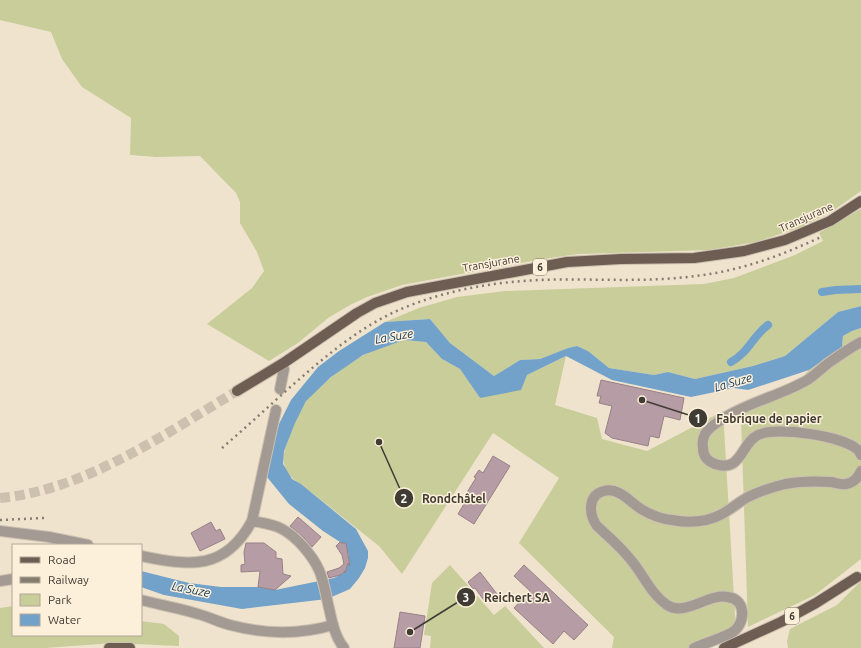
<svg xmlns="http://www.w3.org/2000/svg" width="861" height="648" font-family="Ubuntu,sans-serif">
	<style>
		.green { fill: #c8cd9a }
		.water { fill: #72a2ca }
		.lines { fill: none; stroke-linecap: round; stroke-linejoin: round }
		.canal { stroke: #72a2ca; stroke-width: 8 }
		.building { fill: #b69da5; stroke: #988087 }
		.major-tunnel { stroke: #ccc1af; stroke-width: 10; stroke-dasharray: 10 5; stroke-linecap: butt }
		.minor-casing { stroke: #ccc1af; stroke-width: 12 }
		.major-casing { stroke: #ccc1af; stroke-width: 12 }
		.minor { stroke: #a49a94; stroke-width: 10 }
		.major { stroke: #6d5d53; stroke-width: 10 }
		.rail { stroke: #857d70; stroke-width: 2.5; stroke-dasharray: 2 4; stroke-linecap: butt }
		.labels { text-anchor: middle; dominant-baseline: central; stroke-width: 3; stroke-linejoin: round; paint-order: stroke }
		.shield { fill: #fdf0db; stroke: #797165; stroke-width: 1 }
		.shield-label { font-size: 10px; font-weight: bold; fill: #403b33 }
		.street-label { font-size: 11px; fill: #403b33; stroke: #fdf0db }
		.water-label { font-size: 12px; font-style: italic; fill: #143955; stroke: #fdf0db }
		.leader { fill: none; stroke: #403b33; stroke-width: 1.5 }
		.callout-dot { fill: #403b33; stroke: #fdf0db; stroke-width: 1.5 }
		.mark-label { font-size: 12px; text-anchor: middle; font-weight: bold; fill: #fff }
		.callout-label { font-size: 12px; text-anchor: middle; font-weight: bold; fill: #403b33; stroke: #fdf0db; stroke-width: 3; stroke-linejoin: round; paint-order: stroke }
	</style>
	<rect width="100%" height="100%" fill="#efe3ce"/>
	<g class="green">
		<polygon points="0,0 861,0 861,191 834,210 801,227 756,242 709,250 578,254 543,259 402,285 367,297 350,305 328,318 298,343 269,361 207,324 252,288 264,271 257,252 240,223 240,202 236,193 200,156 156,157 130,155 131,118 82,87 62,59 51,32 0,20"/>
		<polygon points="861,209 861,306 838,312 785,356 753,366 695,379 668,372 654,375 609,368 588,351 577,346 568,348 540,359 520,360 494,376 450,343 430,319 385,322 419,308 457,297 505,291 704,284 734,278 795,255 823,241 819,233"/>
		<polygon points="861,328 861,338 858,347 861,349 861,559 815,595 748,627 741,418 746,405 798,382 809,370 842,347 843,336 852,331"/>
		<path d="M404 340 426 342 442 359 460 369 480 398 566 356 555 405 597 418 602 439 647 451 723 411 736 631 694 648H612L614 637 519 543 559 478 493 433 402 574 379 546 301 484C283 474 280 461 287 443 292 429 297 414 306 401 316 388 349 362 364 355 376 349 391 345 404 340Z"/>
		<polygon points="450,565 494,615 505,606 544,648 430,648 431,636 424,635 432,583"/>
		<polygon points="861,581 861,648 788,648 787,641 790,629 837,605"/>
		<polygon points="13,606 13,635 141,635 141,621 164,624 179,636 179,646 114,643 45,648 0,648 0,608"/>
	</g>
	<polygon class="water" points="861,306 861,328 852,331 843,336 842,347 809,370 748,390 734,388 691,397 612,380 566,356 527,375 521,390 480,398 460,369 442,359 426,342 404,340 363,355 331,377 306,401 295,423 284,451 283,464 292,479 301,484 356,529 368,551 368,558 365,568 359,578 350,589 327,599 242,609 164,595 141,587 141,571 189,583 221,587 258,587 275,590 334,578 343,573 346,569 349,560 348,552 340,542 323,531 289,504 267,477 266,472 279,424 291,400 318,367 339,351 385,322 430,319 450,343 494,376 520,360 540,359 568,348 577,346 588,351 609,368 654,375 668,372 695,379 753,366 785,356 838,312"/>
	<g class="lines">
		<g class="canal">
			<polyline points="822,292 836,290 861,289"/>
			<path d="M731 362C749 352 752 337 768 325"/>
		</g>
	</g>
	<g class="building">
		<polygon points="601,380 684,398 680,420 664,416 659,438 650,436 648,446 612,438 605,433 612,406 599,403 601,396 597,396"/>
		<polygon points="493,456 510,466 474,524 458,514 467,499 464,497 476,478 474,477 479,470 483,473"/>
		<polygon points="298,517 321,537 312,547 303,537 290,526"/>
		<polygon points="211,522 216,531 220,529 225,539 200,551 191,533"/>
		<polygon points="340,542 341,543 346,543 350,566 348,563 345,573 345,571 340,575 329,578 327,572 339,568 344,564 342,555 336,546"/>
		<polygon points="246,543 264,543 276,552 276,558 282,559 283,574 291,576 275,590 258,587 260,571 241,572 241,565 245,564 244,552"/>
		<polygon points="524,565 588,625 574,640 564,631 553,644 514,608 530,591 514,576"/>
		<polygon points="480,572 497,594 486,603 475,588 473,589 468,582"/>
		<polygon points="400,612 425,616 420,648 394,648"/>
	</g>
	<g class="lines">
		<path class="major-tunnel" d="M0 498C85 490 165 434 237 391"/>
		<defs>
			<g id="minor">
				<path d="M861 342C850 348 840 355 830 362 823 367 816 374 809 379 783 395 751 401 724 418 717 423 710 426 705 434 703 438 702 443 703 448 703 455 707 461 715 464 742 473 741 443 758 435 776 426 844 436 858 450 859 451 860 453 861 455"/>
				<polyline points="280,389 284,369"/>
				<path d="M252 521C262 523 273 524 282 529 297 537 312 555 319 570 324 581 326 596 329 608 332 622 335 637 344 648"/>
				<polyline points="0,531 49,537 88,545"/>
				<path d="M141 556C190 566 225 571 252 521L276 410"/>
				<polyline points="0,581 13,579"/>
				<path d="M141 600C160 605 179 608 198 614 209 617 219 622 230 625 264 634 299 635 333 625"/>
				<path d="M694 648C706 643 719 639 731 633 745 626 748 600 728 597 708 593 685 617 667 605 651 594 643 574 631 560 621 547 608 536 597 526 589 515 587 495 604 491 619 487 630 502 641 509 651 515 661 519 672 520 688 523 706 522 720 515 730 510 739 502 748 497 760 491 773 487 785 484 800 481 816 481 831 482 836 483 841 485 846 484 853 483 858 478 861 471"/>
			</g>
			<g id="major">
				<polyline points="237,391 285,362 357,313 375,303 407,292 567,262 621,259 694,258 744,251 785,240 830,221 861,201"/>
				<polyline points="109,648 130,648"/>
				<polyline points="724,648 781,622 816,603 857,577"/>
			</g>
		</defs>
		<use href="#minor" class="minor-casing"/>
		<use href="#major" class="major-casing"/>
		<use href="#minor" class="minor"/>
		<use href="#major" class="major"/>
		<g class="rail">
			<path d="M222 448C244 429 266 409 288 389 326 356 363 323 411 305 453 289 495 282 540 280 592 278 644 283 695 276 740 271 780 256 821 237"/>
			<polyline points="0,520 44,518"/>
		</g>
	</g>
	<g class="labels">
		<g class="shield">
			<rect x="533" y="259" width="14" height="16" rx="3"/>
			<rect x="785" y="608" width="14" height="16" rx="3"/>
		</g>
		<g class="shield-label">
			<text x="540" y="267">6</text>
			<text x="792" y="616">6</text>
		</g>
		<g class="street-label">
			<text transform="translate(806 217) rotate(-24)">Transjurane</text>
			<text transform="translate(491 263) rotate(-10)">Transjurane</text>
		</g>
		<g class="water-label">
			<text transform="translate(394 336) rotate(-10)">La Suze</text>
			<text transform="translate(733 382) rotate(-16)">La Suze</text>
			<text transform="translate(191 589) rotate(11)">La Suze</text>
		</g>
	</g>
	<path class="leader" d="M642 400L698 418M379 442L404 498M410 632L466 597"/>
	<g class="callout-dot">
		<circle cx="642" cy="400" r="4"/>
		<circle cx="379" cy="442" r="4"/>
		<circle cx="410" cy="632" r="4"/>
		<circle cx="698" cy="418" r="10"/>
		<circle cx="404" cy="498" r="10"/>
		<circle cx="466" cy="597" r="10"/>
	</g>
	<g class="mark-label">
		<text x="698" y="423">1</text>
		<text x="404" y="503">2</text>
		<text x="466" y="602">3</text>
	</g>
	<g class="callout-label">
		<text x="769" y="423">Fabrique de papier</text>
		<text x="454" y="503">Rondchâtel</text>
		<text x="517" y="602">Reichert SA</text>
	</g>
	<rect x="12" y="544" width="130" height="92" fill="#fdf0db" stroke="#b1a898"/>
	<rect x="20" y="557" width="20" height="6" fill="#6d5d53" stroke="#b1a898"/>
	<text x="48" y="564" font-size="12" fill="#403b33">Road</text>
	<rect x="20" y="577" width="20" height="6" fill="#857d70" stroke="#b1a898"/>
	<text x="48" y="584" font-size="12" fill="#403b33">Railway</text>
	<rect x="20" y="594" width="20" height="12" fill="#c8cd9a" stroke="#b1a898"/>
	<text x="48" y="604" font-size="12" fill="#403b33">Park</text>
	<rect x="20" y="614" width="20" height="12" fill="#72a2ca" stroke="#b1a898"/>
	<text x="48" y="624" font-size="12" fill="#403b33">Water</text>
</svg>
